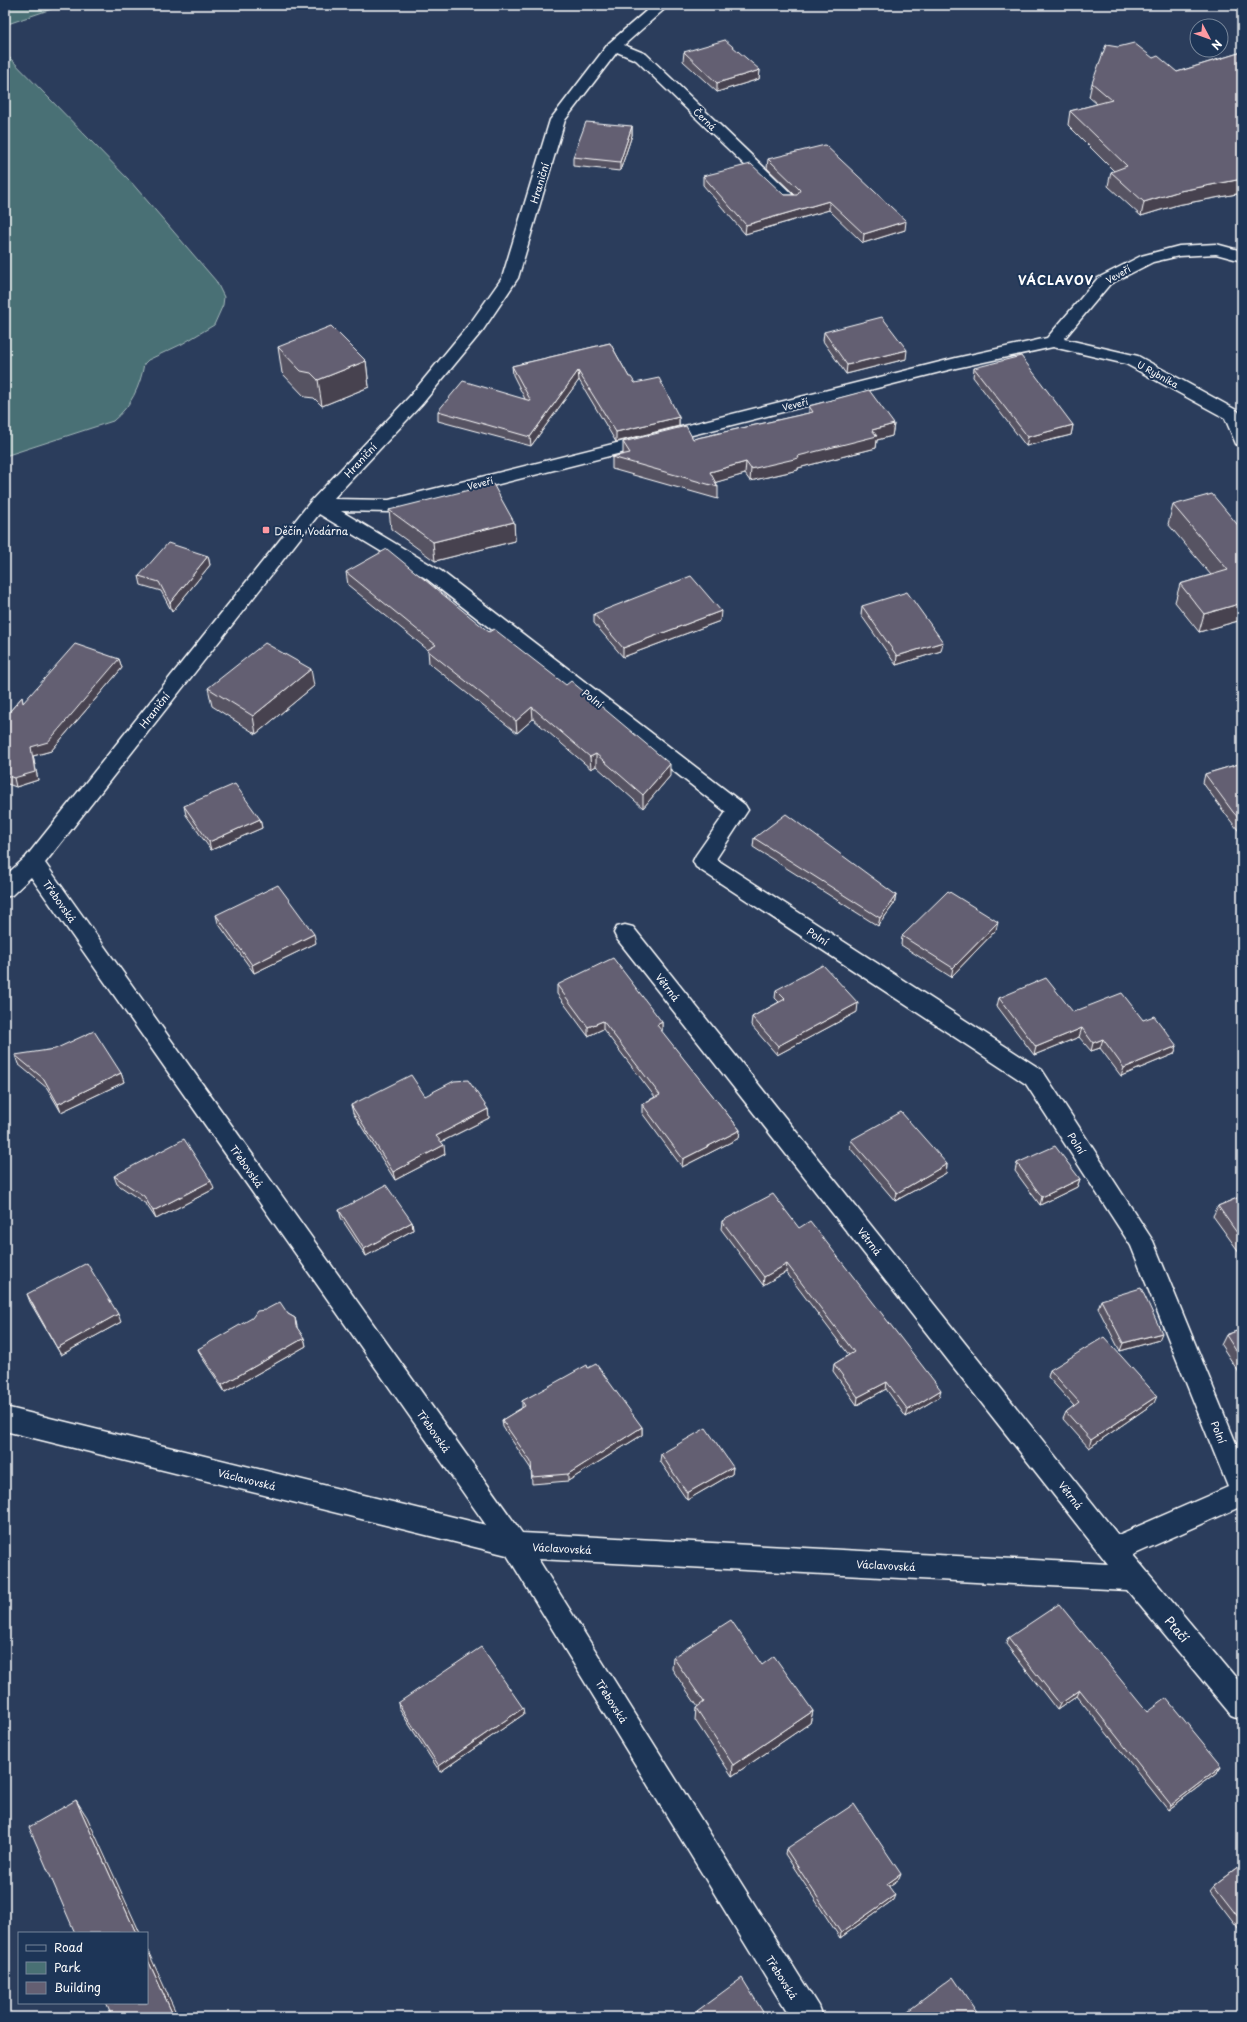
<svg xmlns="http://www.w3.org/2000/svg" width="1247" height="2022" font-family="'Playpen Sans',sans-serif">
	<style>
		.green { fill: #497074; stroke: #a4b8ba }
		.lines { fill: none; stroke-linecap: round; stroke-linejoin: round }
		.street-casing { stroke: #fff; stroke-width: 3 }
		.street { fill: #1d3557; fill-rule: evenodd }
		.wall { fill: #565262; stroke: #fff }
		.shaded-wall { fill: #464250; stroke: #fff }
		.building { fill: #645f72; stroke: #fff }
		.poi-dot { fill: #ff9aa2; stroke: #1d3557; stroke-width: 1.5 }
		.labels { text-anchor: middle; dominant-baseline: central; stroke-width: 4; stroke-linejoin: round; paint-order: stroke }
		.far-street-label { font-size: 9px; fill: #fff; stroke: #1d3557 }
		.street-label { font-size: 10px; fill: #fff; stroke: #1d3557 }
		.poi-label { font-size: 10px; fill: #fff; stroke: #1d3557; text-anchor: start }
		.far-district-label { font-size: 12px; font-weight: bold; letter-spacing: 1px; fill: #fff; stroke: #1d3557 }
		.near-street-label { font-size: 12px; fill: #fff; stroke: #1d3557 }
	</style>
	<rect width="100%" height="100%" fill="#2b3d5c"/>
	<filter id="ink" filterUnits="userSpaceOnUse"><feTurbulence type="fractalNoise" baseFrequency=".025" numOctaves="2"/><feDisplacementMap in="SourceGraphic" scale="8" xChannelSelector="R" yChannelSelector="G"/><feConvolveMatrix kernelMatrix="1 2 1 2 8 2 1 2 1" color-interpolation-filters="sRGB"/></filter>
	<g filter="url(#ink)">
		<g class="green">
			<polygon points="5,5 63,5 5,25"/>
			<path d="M5 53 131 182 216 281 224 297 223 305 214 325 182 344 148 360 144 364C140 387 131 406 113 421L5 456Z"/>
		</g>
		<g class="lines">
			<defs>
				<path id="street" d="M653 5H669L624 45 646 54 798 200 796 203H784L636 60 617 52 565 120 518 278 483 330 422 404 333 499 389 500 956 358 1047 338 1098 278 1141 256 1179 246 1216 244 1242 251V261L1216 254 1179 256 1153 262 1110 284 1064 339 1138 356 1238 411 1242 418V446L1236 444 1225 418 1126 364 1053 347 956 368 389 512 341 511 441 571 745 805 748 810 716 859 1042 1070 1153 1241 1242 1458V1506L1133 1555 1242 1685V1720L1232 1716 1127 1590 538 1559 818 2006 822 2017H790L507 1555 5 1431V1407L486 1525 31 877 12 895 5 897V876L26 857 311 501 410 396 471 322 502 278 550 120 609 43ZM319 514 427 579 726 812 696 855 693 861 696 867 1026 1084 1131 1246 1228 1487 1118 1535 633 927 625 925 617 927 614 933 617 939 1108 1564 522 1533 45 863Z"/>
			</defs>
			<use href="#street" class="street-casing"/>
			<use href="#street" class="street"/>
		</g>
		<g class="wall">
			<polygon points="684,52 760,70 759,79 717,92 683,61"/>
			<polygon points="1242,52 1242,193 1177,205 1141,216 1108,186 1111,172 1114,171 1068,125 1070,111 1097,104 1089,97 1092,83 1153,58 1177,72"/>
			<polygon points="632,126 632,135 620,171 573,166 573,157"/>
			<polygon points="768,159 905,230 863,243 829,210 745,234 703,185 703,176 784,195 795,195 767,168"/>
			<polygon points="824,332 906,359 846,374 823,341"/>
			<polygon points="610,343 629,377 635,383 679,417 679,426 616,442 579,380 531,446 438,421 438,411 525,399 513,375 512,366"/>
			<polygon points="278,347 366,361 369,387 322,406 314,398 305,397 282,373"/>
			<polygon points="974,368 1073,425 1071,435 1026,446 973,377"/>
			<polygon points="809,406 894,424 892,436 877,440 876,448 798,468 798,470 750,481 745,474 716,482 718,487 718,499 612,469 612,457 623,455 623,442 693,439 809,413"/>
			<polygon points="1173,505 1242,530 1242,625 1238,621 1199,632 1175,602 1180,584 1211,575 1168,524"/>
			<polygon points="389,510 514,522 515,541 435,561 391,529"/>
			<polygon points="208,556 210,565 172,612 161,591 141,585 139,576"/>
			<polygon points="346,572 489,632 670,776 643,808 596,766 591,769 533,719 517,733 429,663 428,650 348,585"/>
			<polygon points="862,606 941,651 896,665 861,615"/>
			<polygon points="594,614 720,621 623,657 594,623"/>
			<polygon points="119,659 122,668 51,751 33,756 38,780 16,787 5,783 5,717 22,697 23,703"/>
			<polygon points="314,686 256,734 212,706 208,688"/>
			<polygon points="1242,763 1242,835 1230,820 1203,783 1205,774"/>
			<polygon points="184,806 260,819 262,828 211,850 186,815"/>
			<polygon points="754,838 896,895 894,904 878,926 753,847"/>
			<polygon points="216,915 316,943 254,973 218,923"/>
			<polygon points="996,930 951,977 901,945 902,936"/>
			<polygon points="557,985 662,1022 662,1031 661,1031 740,1130 739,1138 682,1167 642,1113 642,1104 655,1097 603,1029 588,1036 557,994"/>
			<polygon points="776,990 857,1012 777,1055 751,1025 752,1017 779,1002 775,998"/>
			<polygon points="999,998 1073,1012 1143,1020 1177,1046 1174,1054 1121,1076 1100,1048 1091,1051 1079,1037 1034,1055 997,1006"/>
			<polygon points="15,1055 121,1073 124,1082 61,1112 47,1088 18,1064"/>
			<polygon points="425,1096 488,1109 489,1118 441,1142 445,1154 395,1180 353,1113 351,1105"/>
			<polygon points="851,1140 947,1164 946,1173 895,1201 850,1148"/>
			<polygon points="1017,1163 1080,1179 1077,1187 1040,1205 1015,1171"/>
			<polygon points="114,1176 214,1189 156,1219 146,1204 117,1184"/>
			<polygon points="1242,1196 1242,1256 1213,1216 1218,1206"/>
			<polygon points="339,1210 412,1222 413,1230 366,1256 341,1218"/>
			<polygon points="722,1221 799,1228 939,1397 906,1417 886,1389 857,1405 833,1371 834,1364 849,1355 786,1272 763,1285 721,1229"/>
			<polygon points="27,1294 121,1322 61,1355 30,1302"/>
			<polygon points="1101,1300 1159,1340 1120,1351 1098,1308"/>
			<polygon points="288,1314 295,1318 297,1328 304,1338 306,1346 225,1392 201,1356 198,1349"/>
			<polygon points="1242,1329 1242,1377 1221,1345 1226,1335"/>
			<polygon points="588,1368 642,1427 642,1435 568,1481 532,1484 531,1469 503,1427 502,1420 522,1408 522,1401"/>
			<polygon points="1050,1370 1154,1403 1089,1448 1063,1419 1066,1412 1074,1406 1048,1377"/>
			<polygon points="661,1454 733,1467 732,1474 687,1500 660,1461"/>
			<polygon points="1242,1593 1242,1601 1239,1598"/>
			<polygon points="1008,1638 1147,1712 1222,1766 1218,1772 1168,1810 1077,1696 1057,1710 1006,1644"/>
			<polygon points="673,1657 762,1665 813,1711 810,1723 732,1776 695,1720 696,1708 698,1707 672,1669"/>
			<polygon points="398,1703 524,1714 440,1772 399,1709"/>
			<polygon points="786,1849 899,1879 888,1887 893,1900 840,1938 785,1854"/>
			<polygon points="1242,1865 1242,1933 1210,1891 1214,1886"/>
			<polygon points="697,2011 766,2017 696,2017"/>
		</g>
		<g class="shaded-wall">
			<polygon points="760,70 759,79 717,92 717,83"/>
			<polygon points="1242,101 1242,114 1238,102"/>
			<polygon points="632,126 632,135 620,171 620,162"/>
			<polygon points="1242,179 1242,193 1177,205 1141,216 1144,202 1180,191"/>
			<polygon points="829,201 829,210 745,234 746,225"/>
			<polygon points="906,221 905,230 863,243 864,234"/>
			<polygon points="907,350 906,359 846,374 847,365"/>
			<polygon points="366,361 369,387 322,406 318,380"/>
			<polygon points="578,371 579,380 531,446 530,437"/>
			<polygon points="679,417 679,426 616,442 616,432"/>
			<polygon points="894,424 892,436 877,440 876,448 798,468 798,470 750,481 751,469 872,430"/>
			<polygon points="1073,425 1071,435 1026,446 1028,437"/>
			<polygon points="746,462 745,474 710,484 710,472"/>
			<polygon points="514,522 515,541 435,561 433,542"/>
			<polygon points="208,556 210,565 172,612 170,603"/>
			<polygon points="1242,603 1242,608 1238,621 1199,632 1204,614"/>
			<polygon points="721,611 720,621 623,657 623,648"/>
			<polygon points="943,642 941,651 896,665 897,656"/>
			<polygon points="119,659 122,668 51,751 33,756 38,780 16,787 14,778 31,747"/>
			<polygon points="311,669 314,686 256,734 253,716"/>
			<polygon points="532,707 533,719 517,733 516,721"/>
			<polygon points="596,754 596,766 591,769 590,757"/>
			<polygon points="670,764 670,776 643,808 643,795"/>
			<polygon points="260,819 262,828 211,850 209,842"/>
			<polygon points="896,895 894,904 878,926 880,918"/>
			<polygon points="998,922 996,930 951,977 953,968"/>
			<polygon points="314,934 316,943 254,973 252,965"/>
			<polygon points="858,1003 857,1012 777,1055 778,1046"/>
			<polygon points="603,1021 603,1029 588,1036 588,1027"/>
			<polygon points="662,1022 662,1031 656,1033 657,1025"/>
			<polygon points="1082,1028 1079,1037 1034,1055 1036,1047"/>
			<polygon points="1103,1039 1100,1048 1091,1051 1093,1043"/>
			<polygon points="1177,1046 1174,1054 1121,1076 1124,1068"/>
			<polygon points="121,1073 124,1082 61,1112 58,1104"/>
			<polygon points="488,1109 489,1118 437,1144 436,1136"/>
			<polygon points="740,1130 739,1138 682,1167 683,1159"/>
			<polygon points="444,1145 445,1154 395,1180 393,1172"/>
			<polygon points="947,1164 946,1173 895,1201 897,1193"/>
			<polygon points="1080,1179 1077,1187 1040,1205 1042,1197"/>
			<polygon points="211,1181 214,1189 156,1219 153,1211"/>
			<polygon points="412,1222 413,1230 366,1256 364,1249"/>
			<polygon points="787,1264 786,1272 763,1285 764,1277"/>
			<polygon points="118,1314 121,1322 61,1355 57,1348"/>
			<polygon points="295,1318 297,1326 297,1333 296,1326"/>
			<polygon points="1162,1333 1159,1340 1120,1351 1123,1343"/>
			<polygon points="304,1338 306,1346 225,1392 222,1385"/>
			<polygon points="887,1382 886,1389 857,1405 858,1397"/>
			<polygon points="941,1390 939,1397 906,1417 908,1410"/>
			<polygon points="1157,1396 1154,1403 1089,1448 1091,1440"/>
			<polygon points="642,1427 642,1435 568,1481 568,1474"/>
			<polygon points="733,1467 732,1474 687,1500 687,1493"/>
			<polygon points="1080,1690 1077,1696 1057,1710 1060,1704"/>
			<polygon points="523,1708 524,1714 440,1772 439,1766"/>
			<polygon points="813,1711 810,1723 732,1776 733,1765"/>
			<polygon points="1222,1766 1218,1772 1168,1810 1171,1805"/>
			<polygon points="76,1800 87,1817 140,1933 136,1933"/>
			<polygon points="901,1874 899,1879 885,1889 887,1884"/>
			<polygon points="895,1895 893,1900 840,1938 841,1933"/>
			<polygon points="147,1949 178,2017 174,2017 147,1958"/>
		</g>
		<g class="building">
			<polygon points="725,40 760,70 717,83 684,52"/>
			<polygon points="1134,43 1153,58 1158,56 1177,72 1242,52 1242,101 1238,102 1242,109 1242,179 1180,191 1144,202 1111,172 1127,166 1070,111 1112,100 1092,83 1106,45 1118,47"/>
			<polygon points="586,122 632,126 620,162 573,157"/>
			<polygon points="825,145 906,221 864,234 829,201 746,225 703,176 751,164 784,195 797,195 800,190 768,159"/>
			<polygon points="882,317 907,350 847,365 824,332"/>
			<polygon points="331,326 366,361 318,380 311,373 301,371 278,347"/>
			<polygon points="610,343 629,377 631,377 635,383 659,378 679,417 616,432 578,371 530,437 438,411 463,381 531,401 512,366"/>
			<polygon points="1021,356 1073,425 1028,437 974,368"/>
			<polygon points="869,390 894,424 872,430 877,436 798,456 799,458 751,469 746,462 710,472 718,487 612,457 630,453 623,442 686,426 693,439 813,412 809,406"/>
			<polygon points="493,484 514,522 433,542 389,510"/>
			<polygon points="1212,494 1242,530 1242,603 1204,614 1180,584 1228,570 1173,505"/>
			<polygon points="168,543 208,556 170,603 159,582 139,576"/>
			<polygon points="387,549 489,632 494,629 566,685 571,681 670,764 643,795 596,754 590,757 532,707 516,721 427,650 436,645 346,572"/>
			<polygon points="691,576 721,611 623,648 594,614"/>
			<polygon points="907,592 943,642 897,656 862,606"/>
			<polygon points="265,643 311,669 253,716 208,688"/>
			<polygon points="75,644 119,659 48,742 31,747 35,772 14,778 5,775 5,717 22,697 23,703"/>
			<polygon points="1242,763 1242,822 1233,812 1205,774"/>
			<polygon points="235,784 260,819 209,842 184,806"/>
			<polygon points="786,814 896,895 880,918 754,838"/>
			<polygon points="278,885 314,934 252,965 216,915"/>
			<polygon points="948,891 998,922 953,968 902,936"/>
			<polygon points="613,958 662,1022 657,1025 740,1130 683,1159 642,1104 660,1095 603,1021 588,1027 557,985"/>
			<polygon points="823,965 858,1003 778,1046 752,1017 785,999 776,990"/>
			<polygon points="1046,978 1073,1012 1122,993 1143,1020 1154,1016 1177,1046 1124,1068 1103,1039 1093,1043 1082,1028 1036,1047 999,998"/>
			<polygon points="94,1031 121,1073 58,1104 44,1079 15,1055 55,1049"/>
			<polygon points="411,1075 425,1096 454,1081 468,1080 488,1109 436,1136 444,1145 393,1172 351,1105"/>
			<polygon points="901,1112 947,1164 897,1193 851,1140"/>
			<polygon points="184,1139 211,1181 153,1211 144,1196 114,1176"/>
			<polygon points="1055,1146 1080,1179 1042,1197 1017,1163"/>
			<polygon points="386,1185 412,1222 364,1249 339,1210"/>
			<polygon points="773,1194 799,1228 810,1221 941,1390 908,1410 887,1382 858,1397 834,1364 854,1352 787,1264 764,1277 722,1221"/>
			<polygon points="1242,1196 1242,1240 1218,1206"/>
			<polygon points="87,1263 118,1314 57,1348 27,1294"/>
			<polygon points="1141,1288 1162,1333 1123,1343 1101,1300"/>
			<polygon points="280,1302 288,1314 295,1318 296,1326 304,1338 222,1385 198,1349 252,1318 257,1311 265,1310"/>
			<polygon points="1242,1329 1242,1360 1226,1335"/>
			<polygon points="1104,1337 1157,1396 1091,1440 1066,1412 1079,1402 1050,1370"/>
			<polygon points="596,1364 642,1427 568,1474 532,1477 531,1462 502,1420 525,1406 522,1401 587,1365 588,1368"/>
			<polygon points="706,1428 733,1467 687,1493 661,1454"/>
			<polygon points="1059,1604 1147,1712 1166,1698 1222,1766 1171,1805 1080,1690 1060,1704 1008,1638"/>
			<polygon points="731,1620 762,1665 774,1656 813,1711 733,1765 696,1708 704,1702 673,1657"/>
			<polygon points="481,1647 523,1708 439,1766 398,1703"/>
			<polygon points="76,1800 136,1933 75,1933 29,1827"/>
			<polygon points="854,1804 901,1874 887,1884 895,1895 841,1933 786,1849"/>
			<polygon points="1242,1865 1242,1922 1214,1886"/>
			<polygon points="147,1958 174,2017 112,2017 106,2003 147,2003"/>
			<polygon points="953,1977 980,2017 900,2017"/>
			<polygon points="742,1978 766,2017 701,2017 697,2011"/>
		</g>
	</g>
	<rect class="poi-dot" x="262" y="526" width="8" height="8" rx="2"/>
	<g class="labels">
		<g class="far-street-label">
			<text transform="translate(705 119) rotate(44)">Černá</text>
			<text transform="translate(1118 274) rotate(-30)">Veveří</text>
			<text transform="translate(1158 374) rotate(29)">U Rybníka</text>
			<text transform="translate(795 404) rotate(-14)">Veveří</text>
			<text transform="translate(480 483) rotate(-14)">Veveří</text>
		</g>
		<g class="street-label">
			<text transform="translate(539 183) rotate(-73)">Hraniční</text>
			<text transform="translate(360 460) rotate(-47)">Hraniční</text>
			<text transform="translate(593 698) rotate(38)">Polní</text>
			<text transform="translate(154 710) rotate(-52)">Hraniční</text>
			<text transform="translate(60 901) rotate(55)">Třebovská</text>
			<text transform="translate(818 936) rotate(33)">Polní</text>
			<text transform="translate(668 987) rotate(52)">Větrná</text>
			<text transform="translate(1077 1143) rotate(57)">Polní</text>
			<text transform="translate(247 1166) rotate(55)">Třebovská</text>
			<text transform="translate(870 1241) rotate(52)">Větrná</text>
			<text transform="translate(434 1431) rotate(55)">Třebovská</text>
			<text transform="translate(1219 1432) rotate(68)">Polní</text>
			<text transform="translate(247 1479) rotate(14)">Václavovská</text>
			<text transform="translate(1071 1495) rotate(52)">Větrná</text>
			<text transform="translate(562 1548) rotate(3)">Václavovská</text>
			<text transform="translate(886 1565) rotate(3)">Václavovská</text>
			<text transform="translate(612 1701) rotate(58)">Třebovská</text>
			<text transform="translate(782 1977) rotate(58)">Třebovská</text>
		</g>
		<g class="poi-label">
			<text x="274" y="530">Děčín, Vodárna</text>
		</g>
		<g class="far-district-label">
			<text x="1056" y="280">VÁCLAVOV</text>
		</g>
		<g class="near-street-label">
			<text transform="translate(1177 1629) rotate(50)">Ptačí</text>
		</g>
	</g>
	<rect width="1247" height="2022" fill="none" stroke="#1d3557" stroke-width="20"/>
	<rect x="10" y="10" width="1227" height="2002" fill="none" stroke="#fff" stroke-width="1.5" filter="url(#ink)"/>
	<rect x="18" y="1932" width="130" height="72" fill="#1d3557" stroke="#77869a"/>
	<rect x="26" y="1945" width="20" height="6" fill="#1d3557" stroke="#77869a"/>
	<text x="54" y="1952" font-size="12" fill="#ffffff">Road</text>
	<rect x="26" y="1962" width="20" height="12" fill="#497074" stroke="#77869a"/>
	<text x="54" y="1972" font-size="12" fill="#ffffff">Park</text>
	<rect x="26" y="1982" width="20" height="12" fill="#645f72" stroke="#77869a"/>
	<text x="54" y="1992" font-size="12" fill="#ffffff">Building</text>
	<g transform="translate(1209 38) rotate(131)"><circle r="19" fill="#1d3557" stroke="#77869a"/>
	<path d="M0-3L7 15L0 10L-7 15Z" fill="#ff9aa2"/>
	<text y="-6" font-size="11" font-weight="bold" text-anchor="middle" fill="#ffffff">N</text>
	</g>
</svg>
